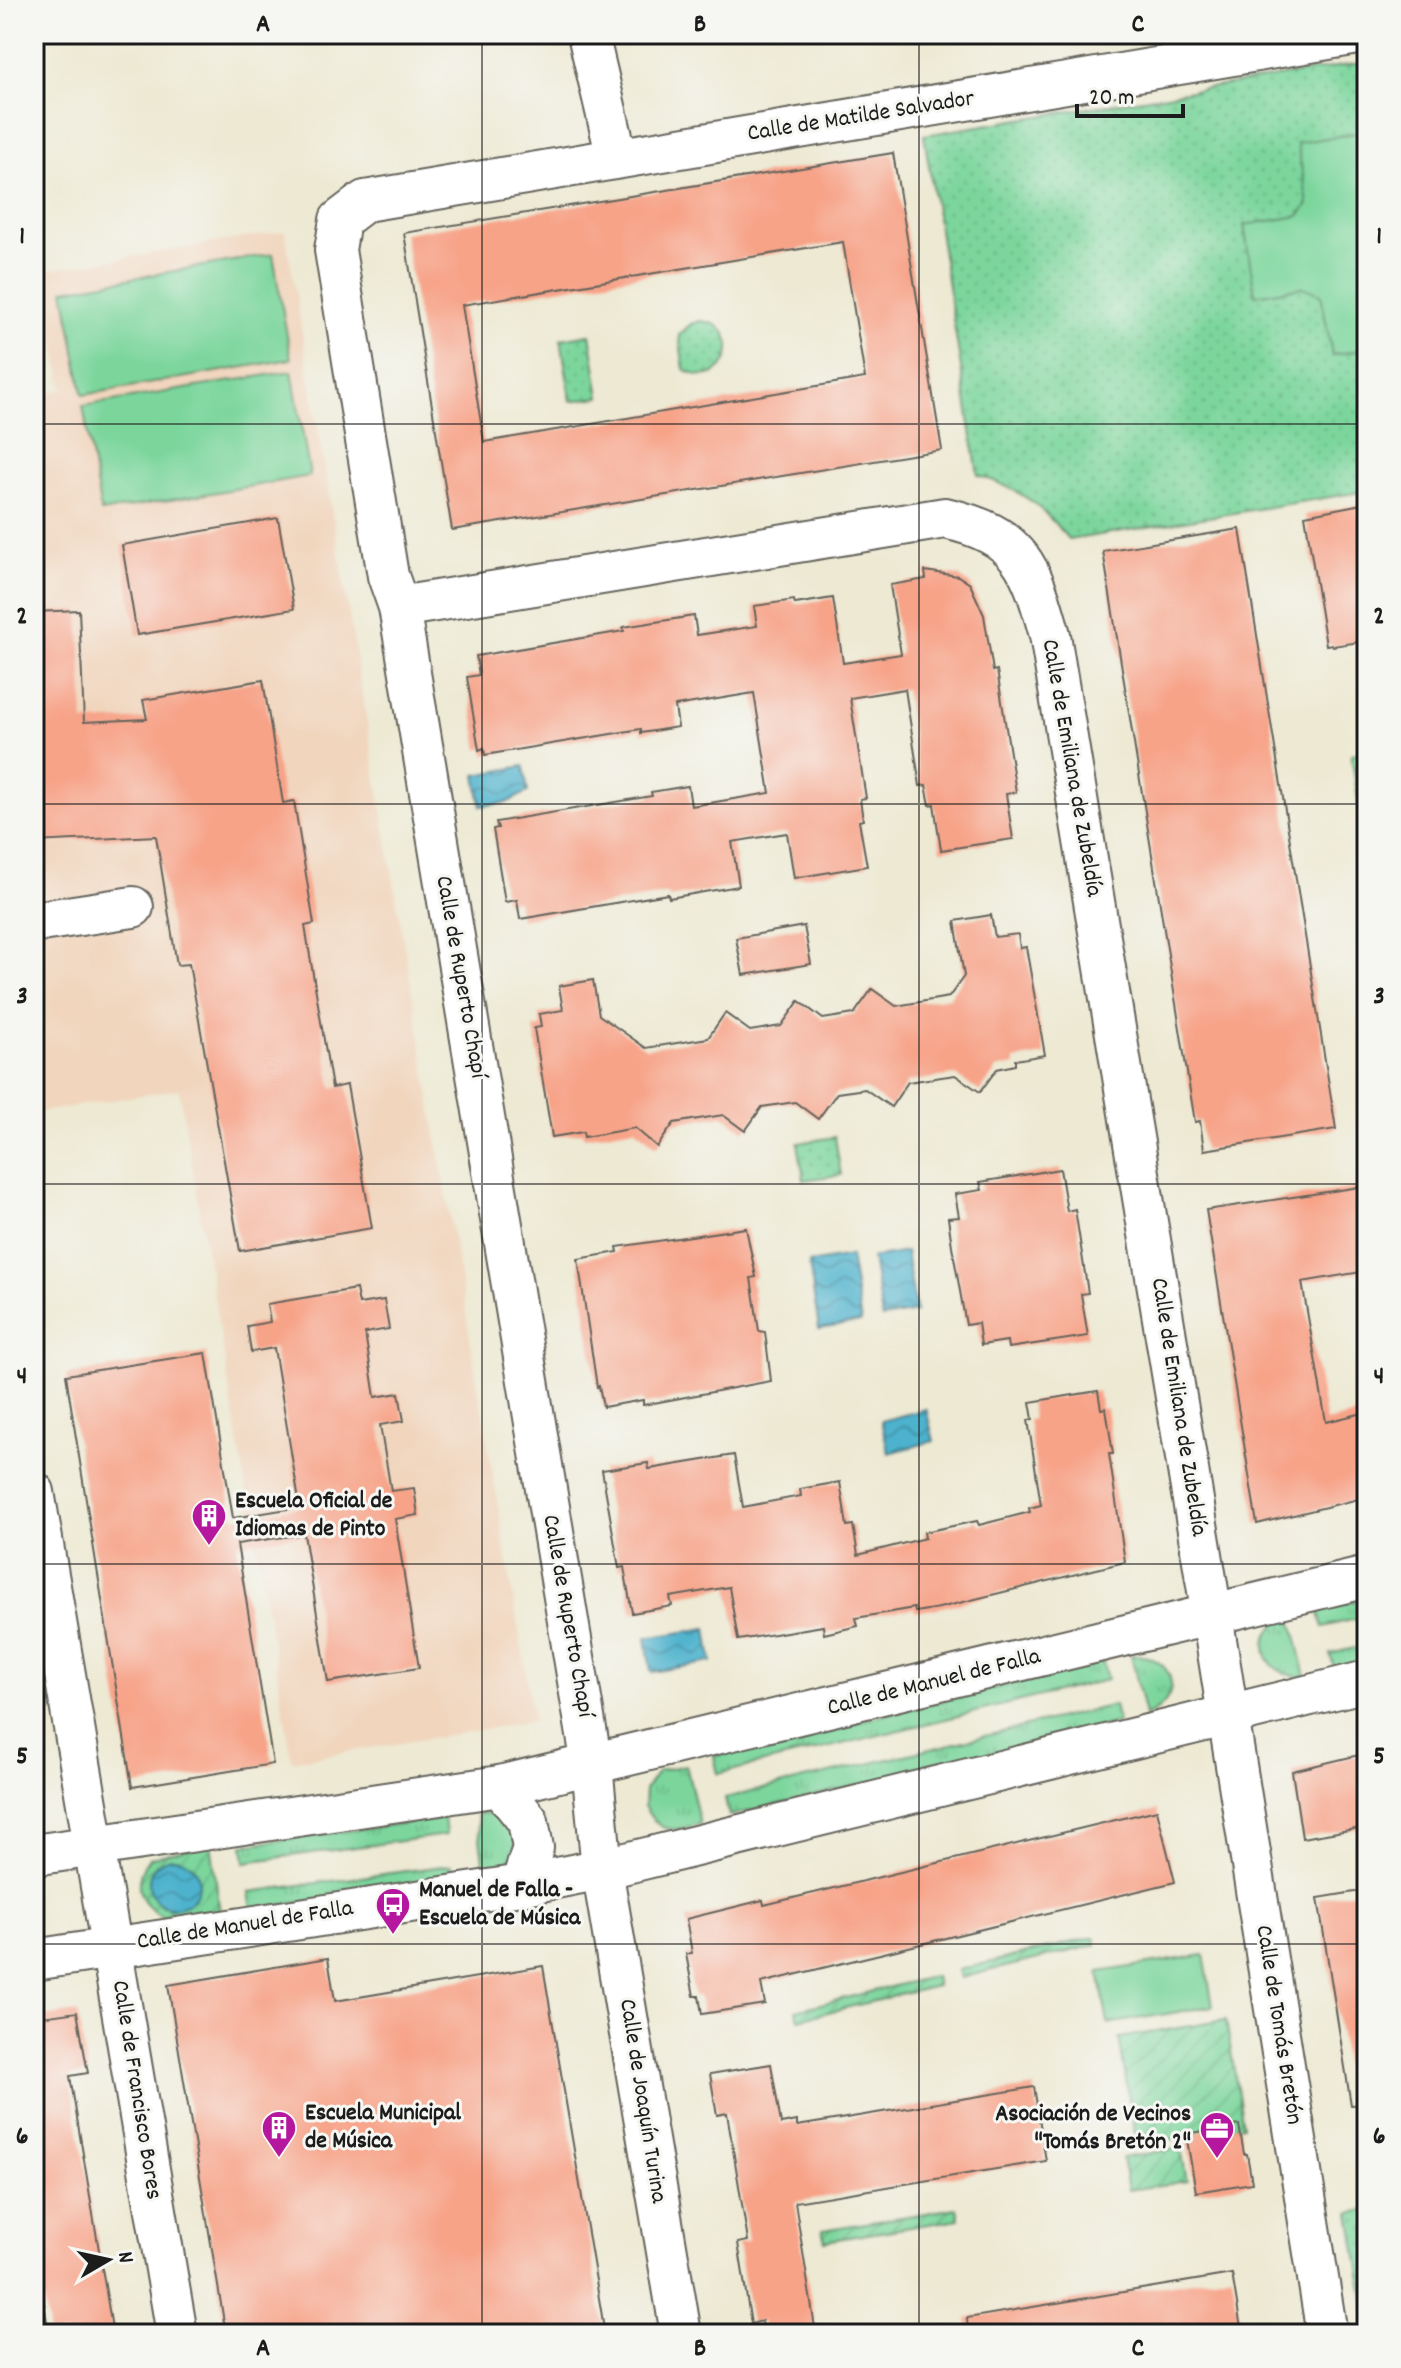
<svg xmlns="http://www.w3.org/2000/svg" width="1401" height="2368" font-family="Dekko,sans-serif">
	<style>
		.built { fill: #f1d5bd }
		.grass { fill: url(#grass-tufts); stroke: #4c795c; stroke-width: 2 }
		.park { fill: url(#park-dots); stroke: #4c795c; stroke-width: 2 }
		.garden { fill: url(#garden-furrows); stroke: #4c795c; stroke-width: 2 }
		.pitch { fill: #7cd69c; stroke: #4c795c; stroke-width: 2 }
		.water { fill: url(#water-waves); stroke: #356774; stroke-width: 2 }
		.building { fill: #f7a388; fill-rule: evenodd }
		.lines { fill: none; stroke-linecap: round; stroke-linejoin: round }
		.minor-casing { stroke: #65645c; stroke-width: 44 }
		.minor { stroke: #fff; stroke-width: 40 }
		.grid { fill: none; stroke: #1c1c1c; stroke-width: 2; stroke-opacity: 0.55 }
		.labels { text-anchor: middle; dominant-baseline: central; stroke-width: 6; stroke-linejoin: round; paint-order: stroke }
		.street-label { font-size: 24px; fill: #1c1c1c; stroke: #f6f6f2 }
		.poi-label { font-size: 24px; font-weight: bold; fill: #1c1c1c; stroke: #f6f6f2; text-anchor: start }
		.neatline { fill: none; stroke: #1c1c1c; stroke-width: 3 }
		.grid-label { font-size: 26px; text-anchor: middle; font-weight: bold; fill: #1c1c1c }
	</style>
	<defs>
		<pattern id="grass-tufts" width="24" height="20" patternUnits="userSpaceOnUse" patternTransform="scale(2)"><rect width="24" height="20" fill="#7cd69c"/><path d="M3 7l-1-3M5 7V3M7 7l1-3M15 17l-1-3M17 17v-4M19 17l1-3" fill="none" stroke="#6bb786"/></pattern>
		<pattern id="park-dots" width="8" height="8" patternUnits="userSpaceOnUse" patternTransform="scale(2)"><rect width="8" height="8" fill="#7cd69c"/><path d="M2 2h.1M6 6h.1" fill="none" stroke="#6bb786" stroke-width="1.8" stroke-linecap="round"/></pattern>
		<pattern id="garden-furrows" width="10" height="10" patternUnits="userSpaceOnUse" patternTransform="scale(2)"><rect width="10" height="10" fill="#7cd69c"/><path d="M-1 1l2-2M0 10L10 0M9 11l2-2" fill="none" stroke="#6bb786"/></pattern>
		<pattern id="water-waves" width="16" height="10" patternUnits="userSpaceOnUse" patternTransform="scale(2)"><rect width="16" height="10" fill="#4eb2cd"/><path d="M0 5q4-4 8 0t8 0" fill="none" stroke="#4090a6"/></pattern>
	</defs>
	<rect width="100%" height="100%" fill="#f6f6f2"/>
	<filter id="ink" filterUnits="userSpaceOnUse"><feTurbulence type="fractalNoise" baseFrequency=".0125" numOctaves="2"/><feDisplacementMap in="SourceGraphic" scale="16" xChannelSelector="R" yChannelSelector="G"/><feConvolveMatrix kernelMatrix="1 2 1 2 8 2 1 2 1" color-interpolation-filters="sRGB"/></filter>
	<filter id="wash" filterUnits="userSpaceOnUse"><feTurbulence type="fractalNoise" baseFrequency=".006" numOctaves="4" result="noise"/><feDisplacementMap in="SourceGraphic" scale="32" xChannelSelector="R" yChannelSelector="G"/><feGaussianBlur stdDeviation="1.8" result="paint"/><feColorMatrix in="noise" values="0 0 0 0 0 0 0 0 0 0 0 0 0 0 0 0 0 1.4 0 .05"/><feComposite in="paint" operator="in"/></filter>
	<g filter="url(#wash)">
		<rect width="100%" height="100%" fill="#ede9d3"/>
		<polygon class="built" points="285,231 534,1721 292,1761 179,1089 34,1113 34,395 63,390 43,271"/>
		<g class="grass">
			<polygon points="1367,752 1367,817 1361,818 1351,754"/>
			<polygon points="1367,1598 1367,1616 1323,1627 1318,1610"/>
			<path d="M1291 1616 1306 1676C1261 1679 1249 1631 1291 1616Z"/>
			<polygon points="1367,1645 1367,1662 1335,1670 1330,1654"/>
			<path d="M1131 1655C1176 1654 1186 1700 1145 1716Z"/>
			<polygon points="1103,1662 1107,1680 718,1774 714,1756"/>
			<polygon points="1114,1705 1118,1723 729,1816 725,1798"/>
			<path d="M686 1765 700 1824C672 1831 660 1835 644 1806L645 1789 658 1771Z"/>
			<polygon points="485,1813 502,1817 518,1835 509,1865 485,1877 477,1814"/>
			<polygon points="444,1818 446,1835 245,1862 243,1845"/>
			<polygon points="451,1865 453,1882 252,1909 249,1892"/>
		</g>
		<g class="park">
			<path d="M1367 62V491L1069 540C1039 503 1023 491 978 475L924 135Z"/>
			<path d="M700 321C751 324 728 397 684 369L679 335 691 324Z"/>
			<polygon points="590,334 600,397 571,401 561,339"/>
			<polygon points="835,1137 841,1175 804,1180 798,1143"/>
			<polygon points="1367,2210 1367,2317 1350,2213"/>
		</g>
		<g class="garden">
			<path d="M211 1842 220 1913C206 1915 190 1920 175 1920 160 1920 142 1904 139 1888 138 1877 143 1866 149 1858Z"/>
			<polygon points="1094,1937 1096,1945 960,1978 958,1970"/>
			<polygon points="935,1976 937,1986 799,2019 796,2010"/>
			<polygon points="1226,2020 1243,2125 1137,2146 1119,2038"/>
			<polygon points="1181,2148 1187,2181 1128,2190 1122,2158"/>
			<polygon points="957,2208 959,2219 825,2241 822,2230"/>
		</g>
		<g class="pitch">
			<polygon points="1367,131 1367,349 1332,355 1321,294 1303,287 1255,295 1244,225 1299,216 1308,204 1297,143"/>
			<polygon points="273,254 291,359 83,395 64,290"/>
			<polygon points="292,371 310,476 101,512 83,406"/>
			<polygon points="1204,1955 1213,2006 1108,2024 1099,1972"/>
		</g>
		<g class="water">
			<polygon points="524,766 528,792 506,803 481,806 476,775"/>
			<polygon points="906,1252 916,1312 882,1318 872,1258"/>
			<polygon points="850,1256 861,1322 819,1329 809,1263"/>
			<polygon points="926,1409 934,1441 889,1453 881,1421"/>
			<polygon points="707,1628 712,1662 651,1672 646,1638"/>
			<circle cx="174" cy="1883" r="25"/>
		</g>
		<g id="blocks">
			<g class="building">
				<path d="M893 153 942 450 452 530 404 233ZM843 242 865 378 484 442 462 305Z"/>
				<polygon points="1367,503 1367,641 1333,646 1332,644 1326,645 1305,515"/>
				<polygon points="278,518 294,609 137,635 122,545"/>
				<polygon points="1240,529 1336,1129 1204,1150 1200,1121 1195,1122 1103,551"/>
				<polygon points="925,571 958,576 970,584 984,615 993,671 997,670 1016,792 1006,794 1013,839 941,850 934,804 930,805 926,785 920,786 905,689 850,698 866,798 860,799 863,820 859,821 867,866 794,878 787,833 732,842 739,886 669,898 668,894 520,919 517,900 505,902 493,829 498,828 496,822 652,796 651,792 688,786 691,806 770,793 754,693 675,706 678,727 641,733 641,729 485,755 484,748 479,750 467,677 479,675 476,656 624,631 623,627 694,616 697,635 757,626 754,606 794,600 795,604 833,598 843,663 901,654 890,585 926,579"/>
				<polygon points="79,610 84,722 147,719 143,700 263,680 283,803 294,801 314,924 305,926 332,1088 347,1085 372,1228 240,1251 189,964 177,965 156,836 34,842 34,612"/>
				<polygon points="991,915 995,937 1018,934 1020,948 1026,947 1045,1055 1015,1060 1015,1065 997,1069 980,1092 955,1075 908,1082 891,1107 865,1089 837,1093 818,1119 795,1102 762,1107 745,1131 723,1115 674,1123 657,1147 635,1128 584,1137 583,1132 552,1137 534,1028 541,1027 539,1014 563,1010 559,986 593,980 599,1015 646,1048 708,1038 725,1013 750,1031 781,1026 799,1001 823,1019 854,1014 872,989 896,1006 949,997 964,976 955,921"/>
				<polygon points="804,926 811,964 743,975 736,938"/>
				<polygon points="1060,1169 1067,1211 1075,1209 1088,1293 1081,1294 1088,1336 1008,1348 1007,1341 981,1345 978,1323 966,1325 952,1246 948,1218 959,1217 955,1194 982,1190 980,1182"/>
				<polygon points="1367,1186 1367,1271 1302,1282 1326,1422 1367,1412 1367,1497 1257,1524 1206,1210"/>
				<polygon points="746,1228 756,1277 751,1278 759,1331 765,1332 771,1381 643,1405 643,1400 603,1407 599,1386 597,1387 578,1259 618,1252 617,1247"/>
				<polygon points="356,1289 359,1304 384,1300 389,1329 365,1333 375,1397 399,1393 404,1421 380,1425 391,1491 414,1488 418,1515 395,1519 419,1668 328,1682 304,1534 237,1544 273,1764 132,1787 66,1375 206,1353 233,1518 300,1507 274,1348 251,1352 247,1326 270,1322 267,1304"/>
				<polygon points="1098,1391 1101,1409 1106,1408 1113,1454 1109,1454 1125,1562 939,1608 915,1612 914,1608 856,1618 858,1626 824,1634 823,1626 738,1640 729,1587 670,1597 672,1606 632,1613 624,1567 619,1568 602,1470 648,1463 649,1469 734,1455 743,1507 801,1496 800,1489 840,1482 847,1526 853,1525 858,1555 925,1538 924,1532 977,1521 979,1525 1030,1512 1029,1508 1041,1505 1028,1420 1033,1419 1030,1402"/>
				<polygon points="1367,1753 1367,1827 1302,1838 1292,1771"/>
				<polygon points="1157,1810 1175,1882 761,1983 765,2004 702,2014 699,1996 694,1996 686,1954 692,1953 686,1919 763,1900 764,1905"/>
				<polygon points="1367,1890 1367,2104 1351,2105 1318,1898"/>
				<polygon points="328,1958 335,2001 543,1966 605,2334 226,2334 168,1985"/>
				<polygon points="77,2012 88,2073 70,2076 113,2334 49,2334 34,2241 34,2018"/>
				<polygon points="771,2064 781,2124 797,2121 797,2126 1034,2087 1046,2161 795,2202 816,2334 764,2334 762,2321 751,2324 738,2243 748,2241 727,2113 717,2115 710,2074"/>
				<polygon points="1239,2125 1244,2154 1247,2154 1252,2183 1196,2192 1186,2134"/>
				<polygon points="1232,2274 1242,2334 968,2334 967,2318"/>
			</g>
		</g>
	</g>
	<g filter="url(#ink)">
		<use href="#blocks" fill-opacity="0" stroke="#65645c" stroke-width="2"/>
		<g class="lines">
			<defs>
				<g id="minor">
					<polyline points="588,34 617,158"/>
					<path d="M399 607 945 518C1021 535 1031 566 1050 635L1212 1615 1327 2334"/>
					<polyline points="34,922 133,907"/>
					<polyline points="34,1492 177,2334"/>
					<polyline points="500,1786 528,1821 533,1848 521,1885"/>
					<polyline points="34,1855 500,1786 1367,1577"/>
					<polyline points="34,1960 521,1885 602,1869 1367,1681"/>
					<polyline points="681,2334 602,1869 592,1765 399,607 388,576 335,250 340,220 365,201 1358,34"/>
				</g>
			</defs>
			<use href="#minor" class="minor-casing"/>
			<use href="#minor" class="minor"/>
		</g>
	</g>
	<path class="grid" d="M482 34V2334M919 34V2334M34 424H1367M34 804H1367M34 1184H1367M34 1564H1367M34 1944H1367"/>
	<defs>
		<symbol id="building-pin" viewBox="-11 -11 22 30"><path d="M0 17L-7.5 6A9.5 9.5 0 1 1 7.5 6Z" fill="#b5179e" stroke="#f6f6f2"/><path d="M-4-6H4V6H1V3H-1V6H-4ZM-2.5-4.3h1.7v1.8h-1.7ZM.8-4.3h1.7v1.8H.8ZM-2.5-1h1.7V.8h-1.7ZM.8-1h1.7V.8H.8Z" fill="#fff"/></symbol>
		<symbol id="bus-pin" viewBox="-11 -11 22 30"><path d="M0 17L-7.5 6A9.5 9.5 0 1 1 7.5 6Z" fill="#b5179e" stroke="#f6f6f2"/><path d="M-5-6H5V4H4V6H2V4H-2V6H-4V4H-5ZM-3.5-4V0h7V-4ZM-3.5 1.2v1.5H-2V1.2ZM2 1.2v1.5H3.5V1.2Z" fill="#fff"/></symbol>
		<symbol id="office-pin" viewBox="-11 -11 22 30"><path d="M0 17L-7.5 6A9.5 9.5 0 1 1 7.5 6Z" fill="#b5179e" stroke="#f6f6f2"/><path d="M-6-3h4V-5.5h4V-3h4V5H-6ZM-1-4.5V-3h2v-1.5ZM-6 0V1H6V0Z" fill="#fff"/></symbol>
	</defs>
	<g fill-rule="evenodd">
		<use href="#building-pin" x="189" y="1496" width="40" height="54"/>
		<use href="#bus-pin" x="373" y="1885" width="40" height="54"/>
		<use href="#building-pin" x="259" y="2108" width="40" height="54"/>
		<use href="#office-pin" x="1197" y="2109" width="40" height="54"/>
	</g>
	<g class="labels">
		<g class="street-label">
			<text transform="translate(861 117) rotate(-9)">Calle de Matilde Salvador</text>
			<text transform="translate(1071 768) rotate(80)">Calle de Emiliana de Zubeldía</text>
			<text transform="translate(460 977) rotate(80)">Calle de Ruperto Chapí</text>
			<text transform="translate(1178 1407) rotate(81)">Calle de Emiliana de Zubeldía</text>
			<text transform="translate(567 1616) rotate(80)">Calle de Ruperto Chapí</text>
			<text transform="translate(934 1683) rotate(-14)">Calle de Manuel de Falla</text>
			<text transform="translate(245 1926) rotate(-9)">Calle de Manuel de Falla</text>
			<text transform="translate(1278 2025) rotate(81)">Calle de Tomás Bretón</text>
			<text transform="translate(136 2090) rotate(81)">Calle de Francisco Bores</text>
			<text transform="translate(642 2101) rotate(81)">Calle de Joaquín Turina</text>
		</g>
		<g class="poi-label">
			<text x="235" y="1502">Escuela Oficial de<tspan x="235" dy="28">Idiomas de Pinto</tspan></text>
			<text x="419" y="1891">Manuel de Falla -<tspan x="419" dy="28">Escuela de Música</tspan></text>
			<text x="305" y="2114">Escuela Municipal<tspan x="305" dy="28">de Música</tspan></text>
			<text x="1191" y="2115" text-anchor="end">Asociación de Vecinos<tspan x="1191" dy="28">"Tomás Bretón 2"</tspan></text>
		</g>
	</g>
	<rect width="1401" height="2368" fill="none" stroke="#f6f6f2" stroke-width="88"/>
	<g transform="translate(108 2260) rotate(81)" stroke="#f6f6f2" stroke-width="6" paint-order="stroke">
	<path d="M0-6L14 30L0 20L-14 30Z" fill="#1c1c1c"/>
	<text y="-12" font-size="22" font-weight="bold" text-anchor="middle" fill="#1c1c1c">N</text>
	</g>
	<path d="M1077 104v12h106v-12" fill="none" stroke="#1c1c1c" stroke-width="4"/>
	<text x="1089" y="104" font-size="24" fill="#1c1c1c" stroke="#f6f6f2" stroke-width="6" paint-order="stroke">20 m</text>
	<rect x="44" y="44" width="1313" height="2280" class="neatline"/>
	<g class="grid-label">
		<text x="263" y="31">A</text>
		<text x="700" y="31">B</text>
		<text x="1138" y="31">C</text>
		<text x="22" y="243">1</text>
		<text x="1379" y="243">1</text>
		<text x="22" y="623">2</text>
		<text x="1379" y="623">2</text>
		<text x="22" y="1003">3</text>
		<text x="1379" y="1003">3</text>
		<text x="22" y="1383">4</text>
		<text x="1379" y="1383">4</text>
		<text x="22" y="1763">5</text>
		<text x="1379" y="1763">5</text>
		<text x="22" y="2143">6</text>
		<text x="1379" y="2143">6</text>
		<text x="263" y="2355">A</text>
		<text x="700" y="2355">B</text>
		<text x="1138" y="2355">C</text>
	</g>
</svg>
